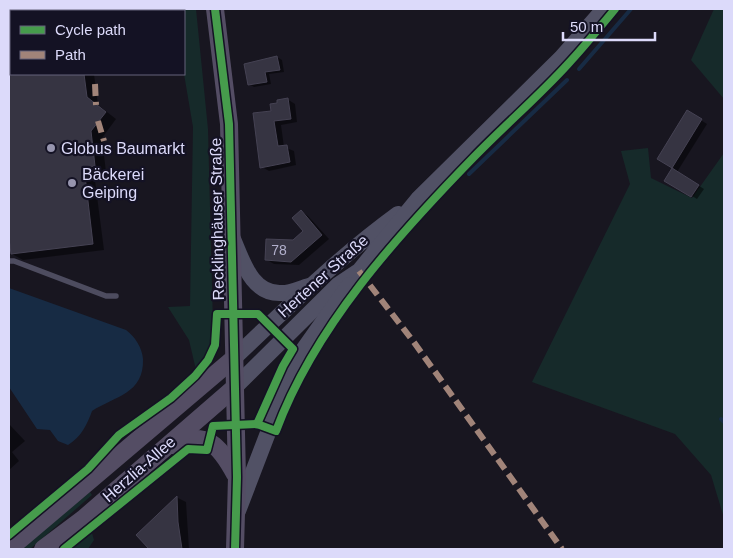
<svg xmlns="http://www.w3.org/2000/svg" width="733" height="558" font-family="Arial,sans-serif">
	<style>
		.green { fill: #162a2a }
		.water { fill: #172b44 }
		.shadow { fill: #0007 }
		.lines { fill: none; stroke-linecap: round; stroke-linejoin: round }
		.stream { stroke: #172b44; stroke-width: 4 }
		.building { fill: #363442; stroke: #454253 }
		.lane { stroke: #4d4c5f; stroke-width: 5.5 }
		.secondary { stroke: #515165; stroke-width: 16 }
		.primary { stroke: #544d64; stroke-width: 18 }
		.quiet { stroke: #a18479; stroke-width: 6; stroke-dasharray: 12 6; stroke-linecap: butt }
		.cycleway-casing { stroke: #141224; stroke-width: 11 }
		.cycleway { stroke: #469c4c; stroke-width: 8 }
		.poi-dot { fill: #9795ae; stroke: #141224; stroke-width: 2 }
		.labels { text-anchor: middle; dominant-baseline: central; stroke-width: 4.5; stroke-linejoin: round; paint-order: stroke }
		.number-label { font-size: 14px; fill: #b2b0cc }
		.poi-label { font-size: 16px; fill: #dcdafa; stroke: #141224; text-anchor: start }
		.street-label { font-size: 16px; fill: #dcdafa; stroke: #141224 }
	</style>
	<rect width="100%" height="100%" fill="#181620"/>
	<g class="green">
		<polygon points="172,9 196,9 208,129 213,326 209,352 196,370 189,340 168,307 190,306 193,127 184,74 184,11 172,11"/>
		<polygon points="714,9 724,9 724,99 691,60"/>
		<polygon points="648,148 651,178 692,198 724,153 724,518 711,475 675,434 532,382 630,184 621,151"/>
		<polygon points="90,492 92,495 30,549 21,549"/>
		<polygon points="92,533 94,540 88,549 71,549"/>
	</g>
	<path class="water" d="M9 288 126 330C135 337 142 347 143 359 144 394 115 396 92 411 87 425 81 437 68 445L58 441 50 430 37 429 9 387Z"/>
	<g class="shadow">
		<polygon points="9,9 74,9 75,11 11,11 11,74 94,74 98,105 116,119 102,138 106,172 94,173 104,250 23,260 12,254 9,228"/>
		<polygon points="277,57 282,60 284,72 269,74 271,84 254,87 249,84"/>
		<polygon points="287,99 295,104 297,122 281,125 284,147 294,151 296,165 269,171 262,167 272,112"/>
		<polygon points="688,112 707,124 677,172 704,189 697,199 666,180 674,168 659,159"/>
		<polygon points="301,211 308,216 329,239 299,265 274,264 267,260 305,232"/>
		<polygon points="9,424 25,441 12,452 19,461 9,470"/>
		<polygon points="178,498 186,502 189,549 151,549 138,535"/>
	</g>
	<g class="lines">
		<g class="stream">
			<polyline points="579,69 631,9"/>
			<polyline points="469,174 567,80"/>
			<polyline points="721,419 724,422"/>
		</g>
	</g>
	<g class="building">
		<polygon points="277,56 280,70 265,72 267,82 248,85 244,64"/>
		<polygon points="9,74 84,74 87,97 106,112 91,131 95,166 84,167 93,244 11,254 9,238"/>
		<polygon points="288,98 291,119 274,121 278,146 287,145 290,162 260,168 253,113 271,111 270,104 277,103 277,100"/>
		<polygon points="687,110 702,119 672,168 657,159"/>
		<polygon points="672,168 699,185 691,197 664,181"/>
		<polygon points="301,210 322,235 291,262 265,260 266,239 293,240 303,231 292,218"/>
		<polygon points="177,496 178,522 182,549 149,549 136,535"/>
	</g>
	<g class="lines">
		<polyline class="lane" points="9,261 14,261 106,296 116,296"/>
		<g class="secondary">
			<path d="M233 239C243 262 252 295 282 293 291 293 301 288 309 286"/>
			<path d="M233 359C287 308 339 257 398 214"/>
			<polyline points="234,388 338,285 359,271 418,199 561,58 604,9"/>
			<polyline points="238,511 289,378 303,350 349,285"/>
		</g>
		<g class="primary">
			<polyline points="215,9 229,124 237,477 235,549"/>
			<path d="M172 445C206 429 220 446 235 474"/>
			<polyline points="9,549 233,359"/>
			<polyline points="43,549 83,519 234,388"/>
		</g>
		<g class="quiet">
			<polyline points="95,84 96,105"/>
			<polyline points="98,121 104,141"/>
			<polyline points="359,271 413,341 562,549"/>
		</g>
		<defs>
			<g id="cycleway">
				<polyline points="215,9 229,124 237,477 235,549"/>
				<polyline points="9,535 88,469 119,435 171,398 195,376 208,360 215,345 217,314 258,314 293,349 283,366 257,424"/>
				<path d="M64 549 188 449 207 450 213 426 257 424 276 431C315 326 397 236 474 157 505 125 539 96 568 64 585 46 600 27 615 9"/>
			</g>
		</defs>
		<use href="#cycleway" class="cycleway-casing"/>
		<use href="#cycleway" class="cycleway"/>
	</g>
	<g class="poi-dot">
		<circle cx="51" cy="148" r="5"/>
		<circle cx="72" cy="183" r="5"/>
	</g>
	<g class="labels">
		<g class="number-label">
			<text x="279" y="250">78</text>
		</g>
		<g class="poi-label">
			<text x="61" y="148">Globus Baumarkt</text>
			<text x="82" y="174">Bäckerei<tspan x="82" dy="18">Geiping</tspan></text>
		</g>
		<g class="street-label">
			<text transform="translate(217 219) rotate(-91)">Recklinghäuser Straße</text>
			<text transform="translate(323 276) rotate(-42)">Hertener Straße</text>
			<text transform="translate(139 469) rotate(-41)">Herzlia-Allee</text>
		</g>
	</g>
	<rect width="733" height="558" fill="none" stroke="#dcdafa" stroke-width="20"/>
	<rect x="10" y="10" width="175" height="65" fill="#141224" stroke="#64627a"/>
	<rect x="20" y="26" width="25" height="8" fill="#469c4c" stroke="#64627a"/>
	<text x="55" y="35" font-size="15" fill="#dcdafa">Cycle path</text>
	<rect x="20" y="51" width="25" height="8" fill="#a18479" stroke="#64627a"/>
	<text x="55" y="60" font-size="15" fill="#dcdafa">Path</text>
	<path d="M563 32v8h92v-8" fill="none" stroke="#dcdafa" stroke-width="2.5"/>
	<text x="570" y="32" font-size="15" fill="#dcdafa" stroke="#141224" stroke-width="4" paint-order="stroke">50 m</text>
</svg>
